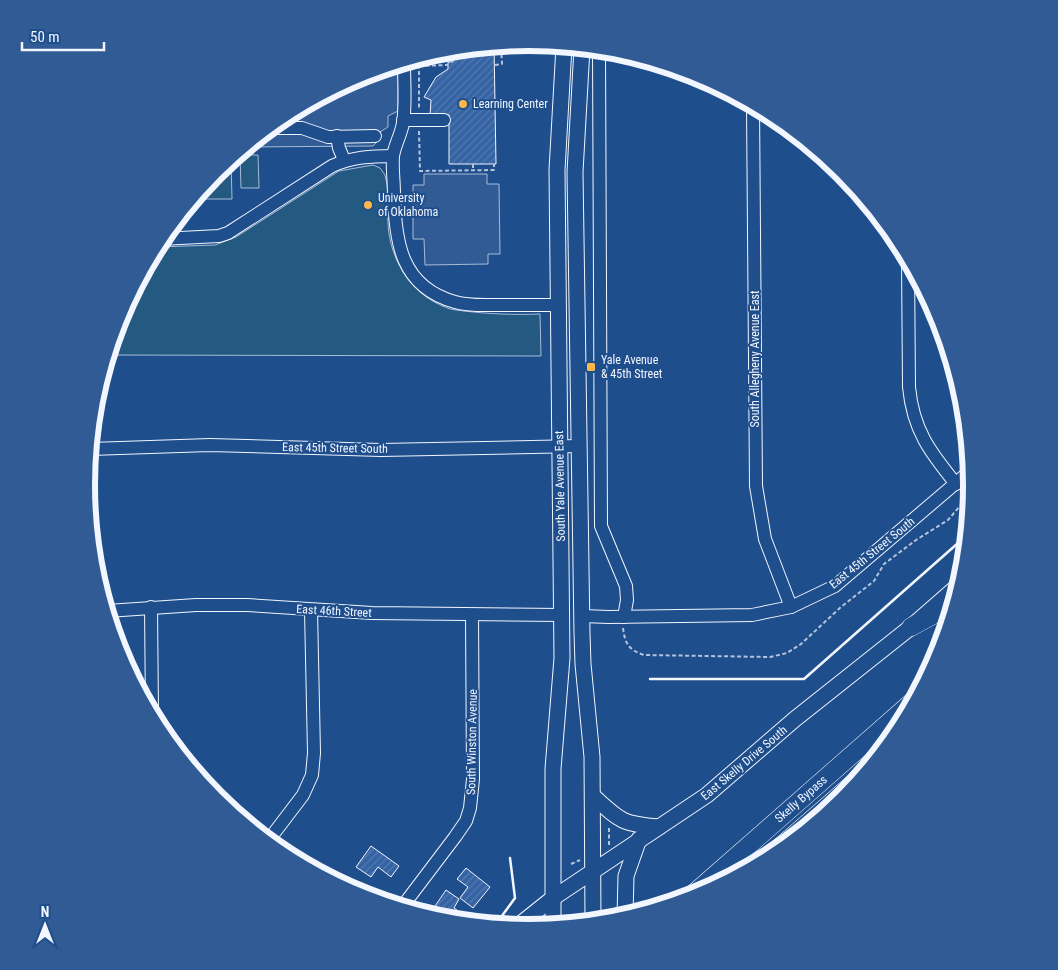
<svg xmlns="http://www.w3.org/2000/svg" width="1058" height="970" font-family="'Roboto Condensed',sans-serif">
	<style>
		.green { fill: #245a82; stroke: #a8bbd7 }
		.parking { fill: #305b95; stroke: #a8bbd7 }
		.building { fill: url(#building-hatch); stroke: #f2f6ff }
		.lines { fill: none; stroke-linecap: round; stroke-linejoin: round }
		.minor-casing { stroke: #f2f6ff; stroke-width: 14 }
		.major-casing { stroke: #f2f6ff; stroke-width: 17 }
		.highway-casing { stroke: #f2f6ff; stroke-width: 19 }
		.path { stroke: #b3c4dc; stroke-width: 2; stroke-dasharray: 4 2.5; stroke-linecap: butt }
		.minor { stroke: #1f4e8c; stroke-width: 12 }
		.major { stroke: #1f4e8c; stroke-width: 15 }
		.highway { stroke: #1f4e8c; stroke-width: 18 }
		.wall { stroke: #f2f6ff; stroke-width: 2.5 }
		.poi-dot { fill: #ffb74d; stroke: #1f4e8c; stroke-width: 2 }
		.labels { text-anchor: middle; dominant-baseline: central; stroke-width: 4; stroke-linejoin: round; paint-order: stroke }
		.poi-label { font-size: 12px; fill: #f2f6ff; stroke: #1f4e8c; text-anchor: start }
		.street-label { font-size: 12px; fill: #f2f6ff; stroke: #1f4e8c }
		.rim { fill: none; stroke: #f2f6ff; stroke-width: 6 }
	</style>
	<defs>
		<pattern id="building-hatch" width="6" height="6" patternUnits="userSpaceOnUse" patternTransform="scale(1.25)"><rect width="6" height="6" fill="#3563a3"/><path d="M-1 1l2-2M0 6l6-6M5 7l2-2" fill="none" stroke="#537ab1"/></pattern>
	</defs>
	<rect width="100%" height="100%" fill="#1f4e8c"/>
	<g class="green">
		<polygon points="240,155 258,155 259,188 241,188"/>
		<polygon points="231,160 232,199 204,199 204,187 216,172"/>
		<path d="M373 165 380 168 385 175C391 195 385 218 390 239 396 269 416 296 445 307 450 310 458 310 464 311 489 314 514 315 540 314L541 356 108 355 120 315 157 247 215 245 236 237 339 171Z"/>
	</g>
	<g class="parking">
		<polygon points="398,64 398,111 388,116 388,127 380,132 377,142 373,146 247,147 274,125 291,124 291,113 360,76"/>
		<polygon points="424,174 487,174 487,184 499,184 500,254 488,254 488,264 425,265 424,239 413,239 413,185 424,185"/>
	</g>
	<g class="building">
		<polygon points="494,46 496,164 449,164 449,115 430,116 431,100 424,97 436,77 448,69 448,62 453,62 453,53 443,54 443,51"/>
		<polygon points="371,846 399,866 391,877 378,867 371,877 356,867"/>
		<polygon points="466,868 490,887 473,908 460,898 468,887 457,879"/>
		<polygon points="446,890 459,899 454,908 464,915 460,921 442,919 431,912"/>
	</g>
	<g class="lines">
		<defs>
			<g id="minor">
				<polyline points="599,49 601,526 626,586 627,600 624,617"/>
				<path d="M404 63C404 83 406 104 403 123 401 135 395 144 393 156 392 168 394 181 394 194 395 242 401 287 455 302 468 306 483 305 497 305 517 305 537 305 557 305"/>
				<polyline points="753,105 756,486 765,539 791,607"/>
				<polyline points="403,120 444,120"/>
				<polyline points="276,128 302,128 328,137 375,136"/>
				<polyline points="337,136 339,148 344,160"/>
				<path d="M161 239 219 236 228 233 332 166C352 157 371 156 393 156"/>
				<path d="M908 261 909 387C913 430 930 452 956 484"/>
				<polyline points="90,449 210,445 381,450 580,446"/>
				<polyline points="151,607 152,714"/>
				<polyline points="107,611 196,605 247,605 372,613 562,615"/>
				<polyline points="582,616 609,617 752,615 791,607 835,586 970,471"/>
				<polyline points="268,841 303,795 312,775 314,753 311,610"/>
				<polyline points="402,907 455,837 466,821 470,808 473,779 472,615"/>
			</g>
			<g id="major">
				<polyline points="582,48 575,172 582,633 583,664 592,757 593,921"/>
				<path d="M593 796C620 821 622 824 659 827"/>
				<polyline points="625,916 626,876 639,839"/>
				<polyline points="553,925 553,769 562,658 557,170 564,46"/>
				<polyline points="518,926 553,898 707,795 795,719 911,627 959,585"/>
			</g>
			<g id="highway">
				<polyline points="911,627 953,604"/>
				<polyline points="771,855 856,781"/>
				<polyline points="691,896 912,702"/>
			</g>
		</defs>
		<use href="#minor" class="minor-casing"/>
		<use href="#major" class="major-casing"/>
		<use href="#highway" class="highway-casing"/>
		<g class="path">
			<polyline points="419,58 419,108"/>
			<polyline points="495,65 502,64 501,45"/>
			<polyline points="419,66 448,65"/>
			<polyline points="419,131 420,171 494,170 494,164"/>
			<polyline points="473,164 473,171"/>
			<path d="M623 628C625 644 629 650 644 655L770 657 787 653 801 644 841 607 874 581 884 564 916 540 948 520 971 493"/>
			<polyline points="609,828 609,845"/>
			<polyline points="571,864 580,860"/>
		</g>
		<use href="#minor" class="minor"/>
		<use href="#major" class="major"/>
		<use href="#highway" class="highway"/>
		<g class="wall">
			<polyline points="650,679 804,679 966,536"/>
			<polyline points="496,924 515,898 510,858"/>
		</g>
	</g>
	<g class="poi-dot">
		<circle cx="463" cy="104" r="5"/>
		<circle cx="368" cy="205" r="5"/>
		<rect x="586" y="362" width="10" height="10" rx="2.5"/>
	</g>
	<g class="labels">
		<g class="poi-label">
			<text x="473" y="104">Learning Center</text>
			<text x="378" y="198">University<tspan x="378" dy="14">of Oklahoma</tspan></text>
			<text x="601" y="360">Yale Avenue<tspan x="601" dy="14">&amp; 45th Street</tspan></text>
		</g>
		<g class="street-label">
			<text transform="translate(755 359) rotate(-90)">South Allegheny Avenue East</text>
			<text transform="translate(335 448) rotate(1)">East 45th Street South</text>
			<text transform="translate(560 486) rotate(-91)">South Yale Avenue East</text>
			<text transform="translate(872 553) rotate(-39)">East 45th Street South</text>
			<text transform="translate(334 611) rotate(3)">East 46th Street</text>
			<text transform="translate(472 742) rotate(-89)">South Winston Avenue</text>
			<text transform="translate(744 763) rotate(-40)">East Skelly Drive South</text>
			<text transform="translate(801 799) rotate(-41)">Skelly Bypass</text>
		</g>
	</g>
	<path d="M0 0H1058V970H0ZM95 485a434 434 0 1 1 868 0a434 434 0 1 1-868 0Z" fill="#305b95" fill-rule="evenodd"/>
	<path class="rim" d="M95 485a434 434 0 1 1 868 0a434 434 0 1 1-868 0Z"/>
	<g transform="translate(45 925)" stroke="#1f4e8c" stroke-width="4" paint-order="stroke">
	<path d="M0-4L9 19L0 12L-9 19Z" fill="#f2f6ff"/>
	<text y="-8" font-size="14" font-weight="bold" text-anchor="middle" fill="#f2f6ff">N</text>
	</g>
	<path d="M22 42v8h82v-8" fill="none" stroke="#f2f6ff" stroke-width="2.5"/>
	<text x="30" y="42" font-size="15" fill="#f2f6ff" stroke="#1f4e8c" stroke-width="4" paint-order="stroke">50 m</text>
</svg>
